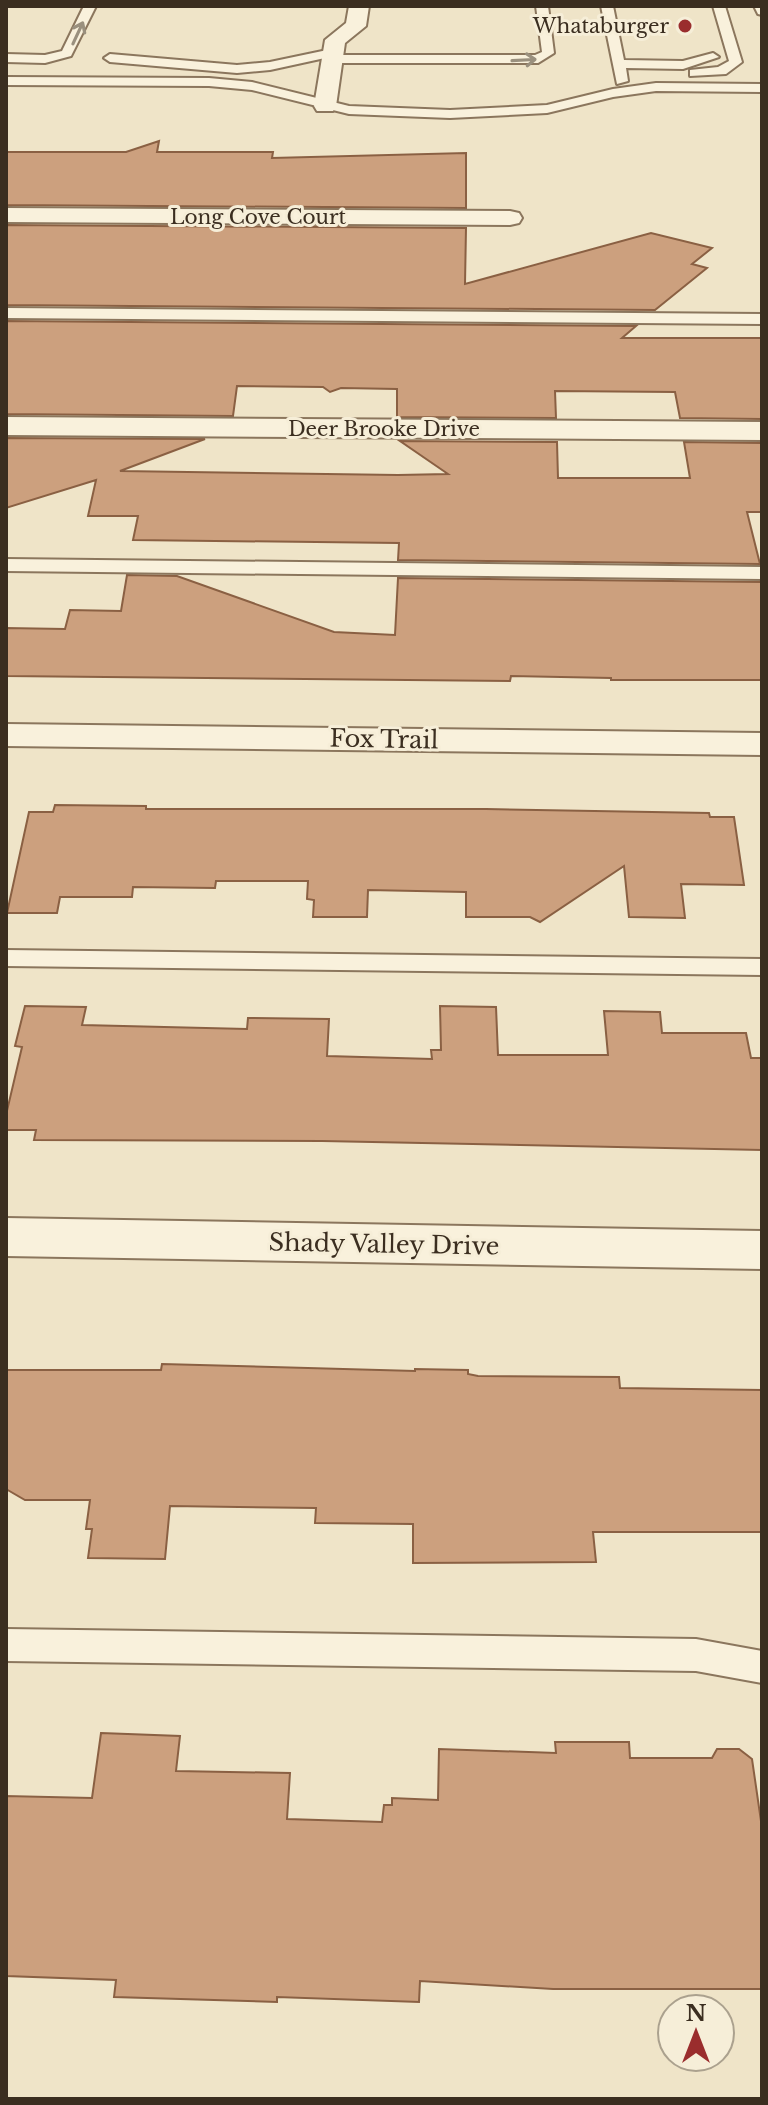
<svg xmlns="http://www.w3.org/2000/svg" width="768" height="2105" font-family="'Libre Baskerville',serif">
	<style>
		.building { fill: #cca07e; stroke: #8a6043; stroke-width: 2 }
		.lines { fill: none; stroke-linecap: round; stroke-linejoin: round }
		.lane-casing { stroke: #8b765d; stroke-width: 4 }
		.street-casing { stroke: #8b765d; stroke-width: 4 }
		.lane { fill: #f9f1dc; fill-rule: evenodd }
		.street { fill: #f9f1dc; fill-rule: evenodd }
		.oneway { stroke: #9a907e }
		.poi-dot { fill: #9a2d2d; stroke: #f6eed8; stroke-width: 3 }
		.labels { text-anchor: middle; dominant-baseline: central; stroke-width: 6; stroke-linejoin: round; paint-order: stroke }
		.far-poi-label { font-size: 20px; fill: #3b2e20; stroke: #f6eed8; text-anchor: end }
		.far-street-label { font-size: 20px; fill: #3b2e20; stroke: #f6eed8 }
		.street-label { font-size: 24px; fill: #3b2e20; stroke: #f6eed8 }
	</style>
	<rect width="100%" height="100%" fill="#efe4c8"/>
	<g class="building">
		<polygon points="159,141 157,152 273,152 272,158 466,153 466,208 6,205 6,152 126,152"/>
		<polygon points="6,225 466,228 465,284 651,233 712,248 692,264 707,268 655,310 6,305"/>
		<polygon points="6,321 636,326 622,338 762,338 762,419 680,418 675,392 555,391 556,418 397,417 397,389 341,388 330,392 323,387 237,386 233,416 6,414"/>
		<polygon points="6,438 205,439 120,471 398,475 448,474 400,441 557,442 558,478 690,478 684,442 762,443 762,512 747,512 760,564 398,560 399,543 133,540 138,516 88,516 96,480 6,508"/>
		<polygon points="127,575 177,576 334,632 395,635 398,578 762,582 762,680 611,680 611,678 511,676 510,681 6,676 6,628 65,629 70,610 121,611"/>
		<polygon points="55,805 146,806 146,809 486,809 709,813 710,817 734,817 744,885 681,884 685,918 629,917 624,866 540,922 530,917 466,917 466,892 368,890 367,917 313,917 314,900 307,899 308,881 216,881 215,888 133,887 132,897 60,897 57,913 7,913 29,812 53,812"/>
		<polygon points="25,1006 86,1007 82,1025 247,1029 248,1018 329,1019 327,1056 432,1059 431,1050 441,1050 440,1006 496,1007 498,1055 608,1055 604,1011 660,1012 662,1033 746,1033 751,1058 762,1058 762,1150 322,1141 34,1140 36,1130 6,1130 6,1115 22,1047 15,1046"/>
		<polygon points="162,1364 415,1371 415,1369 468,1370 468,1374 478,1376 619,1377 620,1388 762,1390 762,1532 593,1532 596,1562 413,1563 413,1524 315,1523 316,1508 170,1506 165,1559 88,1558 92,1529 86,1529 90,1500 25,1500 6,1489 6,1370 161,1370"/>
		<polygon points="101,1733 180,1736 176,1771 290,1773 287,1819 382,1822 384,1805 392,1805 392,1798 438,1800 439,1749 556,1753 555,1742 629,1742 630,1758 712,1758 717,1749 739,1749 752,1759 762,1828 762,1989 553,1989 420,1981 419,2002 277,1997 277,2002 114,1997 116,1980 6,1976 6,1796 92,1798"/>
	</g>
	<g class="lines">
		<defs>
			<g id="lane">
				<polygon points="84,6 96,6 71,56 45,63 6,62 6,54 45,55 62,51"/>
				<polygon points="536,6 548,6 554,53 538,63 331,63 325,58 270,70 237,73 110,62 104,58 110,54 237,65 270,62 332,49 336,50 337,55 535,55 542,52"/>
				<polygon points="601,6 613,6 624,60 683,61 713,53 719,57 683,69 626,68 628,81 617,84"/>
				<polygon points="713,6 725,6 742,62 726,74 690,76 690,70 718,67 729,61"/>
				<polygon points="754,6 762,6 762,15 758,14"/>
				<polygon points="6,77 209,78 252,82 349,106 450,110 547,105 613,89 656,83 762,84 762,92 656,91 613,97 547,113 450,118 349,114 252,90 209,86 6,85"/>
				<polygon points="6,308 762,314 762,324 6,318"/>
				<polygon points="6,559 762,567 762,579 6,571"/>
				<polygon points="6,950 762,959 762,975 6,966"/>
				<polygon points="6,1629 696,1639 762,1651 762,1683 696,1671 6,1661"/>
			</g>
			<g id="street">
				<polygon points="349,6 369,6 366,26 345,43 336,106 333,111 317,111 314,106 325,40 346,23"/>
				<polygon points="6,208 510,211 519,213 522,218 519,223 510,225 6,222"/>
				<polygon points="6,417 762,422 762,440 6,435"/>
				<polygon points="6,724 762,733 762,755 6,746"/>
				<polygon points="6,1218 762,1231 762,1269 6,1256"/>
			</g>
		</defs>
		<use href="#lane" class="lane-casing"/>
		<use href="#street" class="street-casing"/>
		<use href="#lane" class="lane"/>
		<use href="#street" class="street"/>
	</g>
	<defs><path id="oneway-shaft" d="M-6 0H5M1.5-3L5.5 0L1.5 3" fill="none" stroke-width="1.6" stroke-linecap="round" stroke-linejoin="round" transform="scale(2)"/></defs>
	<g class="oneway">
		<use href="#oneway-shaft" transform="translate(78 33) rotate(-65)"/>
		<use href="#oneway-shaft" transform="translate(524 60) rotate(-3)"/>
	</g>
	<circle class="poi-dot" cx="685" cy="26" r="8"/>
	<g class="labels">
		<g class="far-poi-label">
			<text x="669" y="26">Whataburger</text>
		</g>
		<g class="far-street-label">
			<text x="258" y="217">Long Cove Court</text>
			<text x="384" y="429">Deer Brooke Drive</text>
		</g>
		<g class="street-label">
			<text transform="translate(384 739) rotate(1)">Fox Trail</text>
			<text transform="translate(384 1244) rotate(1)">Shady Valley Drive</text>
		</g>
	</g>
	<rect width="768" height="2105" fill="none" stroke="#3b2e20" stroke-width="16"/>
	<g transform="translate(696 2033)"><circle r="38" fill="#f6eed8" stroke="#aba18e" stroke-width="2"/>
	<path d="M0-6L14 30L0 20L-14 30Z" fill="#9a2d2d"/>
	<text y="-12" font-size="22" font-weight="bold" text-anchor="middle" fill="#3b2e20">N</text>
	</g>
</svg>
